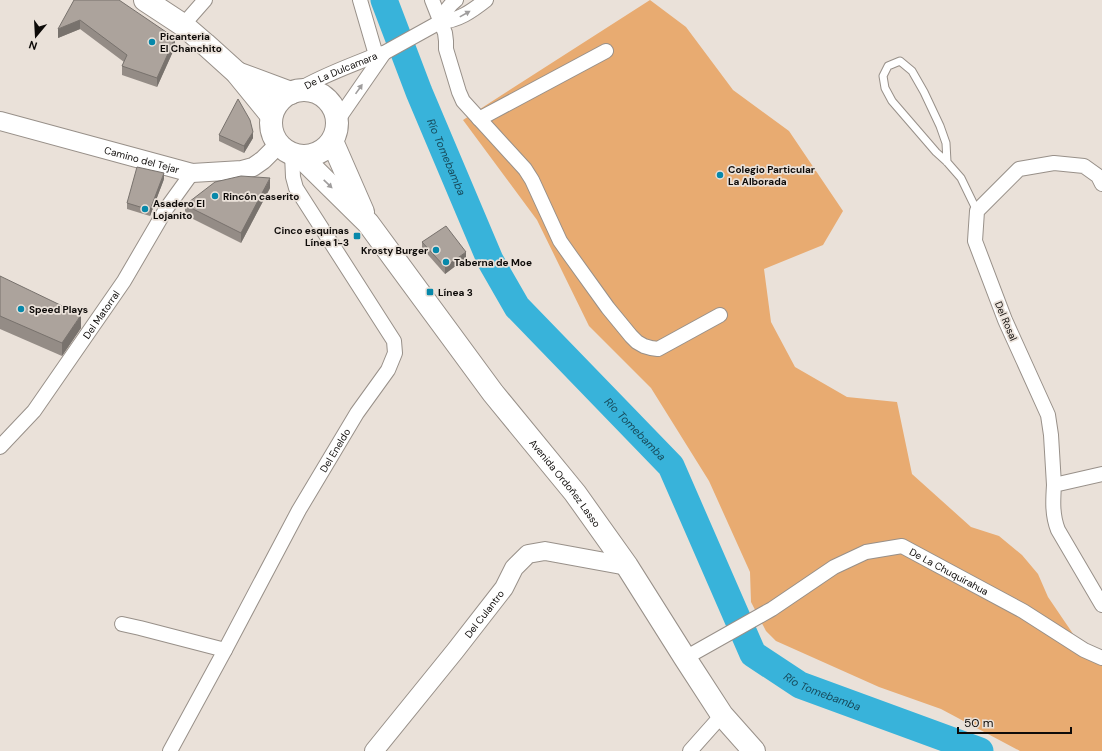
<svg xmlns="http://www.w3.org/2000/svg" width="1102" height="751" font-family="'DM Sans',sans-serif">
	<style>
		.green { fill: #e8ab71 }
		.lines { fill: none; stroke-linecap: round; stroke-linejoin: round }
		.river { stroke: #38b3da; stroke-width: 27 }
		.service-casing { stroke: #989089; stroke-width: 9 }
		.minor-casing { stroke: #989089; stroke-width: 16 }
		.tertiary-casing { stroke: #989089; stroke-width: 20 }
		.primary-casing { stroke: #989089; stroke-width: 24 }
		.service { stroke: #fff; stroke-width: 7 }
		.minor { stroke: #fff; stroke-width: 14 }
		.tertiary { stroke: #fff; stroke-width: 18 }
		.primary { stroke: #fff; stroke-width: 22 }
		.wall { fill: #948c86 }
		.shaded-wall { fill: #78726d }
		.building { fill: #aca39c; stroke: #78726d }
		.oneway { fill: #9f9d9d }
		.poi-dot { fill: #0788aa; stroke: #eae1d9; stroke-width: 1.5 }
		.labels { text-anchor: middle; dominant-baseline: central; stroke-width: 3.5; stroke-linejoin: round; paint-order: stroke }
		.poi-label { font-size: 10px; font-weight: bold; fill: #0e0b09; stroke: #eae1d9; text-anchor: start }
		.street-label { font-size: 10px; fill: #0e0b09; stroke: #eae1d9 }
		.water-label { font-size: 11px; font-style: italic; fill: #174a5a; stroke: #eae1d9 }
	</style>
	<rect width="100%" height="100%" fill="#eae1d9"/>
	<polygon class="green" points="650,0 686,27 733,90 789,131 843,211 823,245 764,269 771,322 795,367 847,397 897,402 912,474 971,527 999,536 1022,555 1038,574 1048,597 1084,650 1102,658 1102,751 1020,751 941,709 879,687 776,641 766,631 751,602 750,572 709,481 651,388 589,326 537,220 463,120"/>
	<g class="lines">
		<path class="river" id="s1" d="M384 0 419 92 490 260 517 307 671 466 753 654 800 685 980 751"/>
		<defs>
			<polyline id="service" points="947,162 946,143 940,126 924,92 912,71 900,61 888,66 883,76 885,88 892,101 936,152 947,162 961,178 977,211"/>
			<g id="minor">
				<polyline points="360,0 376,55"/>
				<polyline points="432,0 445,33 446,41 446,49 459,92 463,101 525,169 532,180 560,241 572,258 608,308 631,336 637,342 644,346 651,348 658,349 720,315"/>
				<path d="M440 22C444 13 448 6 456 0"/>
				<polyline points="183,25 205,0"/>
				<path id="s2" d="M298 90C323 75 350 66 376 55L384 53 440 22C458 21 472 11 486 0"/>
				<polyline points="479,119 606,51"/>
				<polyline points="337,121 384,53"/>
				<path id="s3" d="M0 447 34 411 124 281 166 209 192 173"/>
				<path d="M1102 474 1054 485C1053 500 1052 515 1058 530L1102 605"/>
				<polyline points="1054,485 1051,435 1048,415 1005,320 975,241 977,211 1019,169 1054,163 1084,166 1098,176 1102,184"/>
				<polyline points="122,624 140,628 225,650"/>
				<path id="s4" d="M685 658 772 609 834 567 866 552 902 546 1023 611 1084 650 1102 658"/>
				<path id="s5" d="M170 751 225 650 299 510 357 413 388 370 395 353 394 341 296 188 293 177 292 154"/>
				<polyline points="690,751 722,715"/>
			</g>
			<g id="tertiary">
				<path id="s6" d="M0 121 192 173 242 170 253 167 263 160 278 145"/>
				<path id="s7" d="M374 751 455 651 504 588 514 568 528 554 545 551 627 566"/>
			</g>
			<g id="primary">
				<polyline points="145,0 183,25 205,44 236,72 271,115"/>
				<polyline points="237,73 291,93"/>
				<circle cx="304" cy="123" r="33"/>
				<polyline points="332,141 363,212"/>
				<path id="s8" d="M300 156 368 223 493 393 575 493 627 566 685 658 722 715 754 751"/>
			</g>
		</defs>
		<use href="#service" class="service-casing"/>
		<use href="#minor" class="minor-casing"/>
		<use href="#tertiary" class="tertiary-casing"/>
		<use href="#primary" class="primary-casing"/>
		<use href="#service" class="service"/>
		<use href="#minor" class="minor"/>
		<use href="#tertiary" class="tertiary"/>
		<use href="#primary" class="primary"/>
	</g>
	<g class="wall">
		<polygon points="74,0 175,47 157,87 122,75 122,66 124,62 80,29 58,38"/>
		<polygon points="219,135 253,138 244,153 219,141"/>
		<polygon points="164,179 150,216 127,209 127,203"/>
		<polygon points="270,188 241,243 185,215 185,205"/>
		<polygon points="422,242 466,258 445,274 422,248"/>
		<polygon points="0,276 81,328 62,356 0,329"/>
	</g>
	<g class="shaded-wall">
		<polygon points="80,20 80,29 58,38 58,29"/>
		<polygon points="175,38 175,47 157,87 157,78"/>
		<polygon points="253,132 253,138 244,153 244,146"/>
		<polygon points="164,173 164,179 150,216 150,210"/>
		<polygon points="270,178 270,188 241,243 241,233"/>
		<polygon points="466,252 466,258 445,274 445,267"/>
		<polygon points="81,315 81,328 62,356 62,343"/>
	</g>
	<g class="building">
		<polygon points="74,0 119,0 175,38 157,78 122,66 127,55 80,20 58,29"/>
		<polygon points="238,99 250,120 253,132 244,146 219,135"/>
		<polygon points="137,167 164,173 150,210 127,203"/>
		<polygon points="241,176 270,178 241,233 185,205 215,182"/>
		<polygon points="446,226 466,252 445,267 422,242"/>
		<polygon points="0,276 81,315 62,343 0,316"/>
	</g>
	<defs><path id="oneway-solid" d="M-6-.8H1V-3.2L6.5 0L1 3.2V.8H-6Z"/></defs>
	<g class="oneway">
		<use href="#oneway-solid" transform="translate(465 14) rotate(-29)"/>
		<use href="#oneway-solid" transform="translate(359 89) rotate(-55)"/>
		<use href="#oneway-solid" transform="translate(328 184) rotate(44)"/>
	</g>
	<g class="poi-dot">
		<circle cx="152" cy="42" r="4"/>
		<circle cx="720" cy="175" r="4"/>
		<circle cx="215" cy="196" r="4"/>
		<circle cx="145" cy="209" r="4"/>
		<rect x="353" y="232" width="8" height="8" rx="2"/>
		<circle cx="436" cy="250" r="4"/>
		<circle cx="446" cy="262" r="4"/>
		<rect x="426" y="288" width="8" height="8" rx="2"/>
		<circle cx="21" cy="309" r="4"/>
	</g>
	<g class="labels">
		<g class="poi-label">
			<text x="160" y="36">Picanteria<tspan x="160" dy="12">El Chanchito</tspan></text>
			<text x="728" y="169">Colegio Particular<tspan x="728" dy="12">La Alborada</tspan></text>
			<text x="223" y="196">Rincón caserito</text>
			<text x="153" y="203">Asadero El<tspan x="153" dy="12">Lojanito</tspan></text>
			<text x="349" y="230" text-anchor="end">Cinco esquinas<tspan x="349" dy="12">Línea 1-3</tspan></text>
			<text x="428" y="250" text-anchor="end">Krosty Burger</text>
			<text x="454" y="262">Taberna de Moe</text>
			<text x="438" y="292">Línea 3</text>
			<text x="29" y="309">Speed Plays</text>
		</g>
		<g class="street-label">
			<text stroke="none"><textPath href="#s2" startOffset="47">De La Dulcamara</textPath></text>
			<text stroke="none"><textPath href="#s6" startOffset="147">Camino del Tejar</textPath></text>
			<text stroke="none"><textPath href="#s3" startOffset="167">Del Matorral</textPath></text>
			<text transform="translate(1006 321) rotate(67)">Del Rosal</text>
			<text stroke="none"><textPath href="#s5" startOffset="343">Del Eneldo</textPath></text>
			<text stroke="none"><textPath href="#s8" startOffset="422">Avenida Ordoñez Lasso</textPath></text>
			<text stroke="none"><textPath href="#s4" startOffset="300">De La Chuquirahua</textPath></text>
			<text stroke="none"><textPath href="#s7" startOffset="176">Del Culantro</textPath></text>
		</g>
		<g class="water-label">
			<text stroke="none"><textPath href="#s1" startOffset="169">Río Tomebamba</textPath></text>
			<text stroke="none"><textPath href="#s1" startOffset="505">Río Tomebamba</textPath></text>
			<text stroke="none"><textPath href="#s1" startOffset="841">Río Tomebamba</textPath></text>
		</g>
	</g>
	<g transform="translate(36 36) rotate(198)" stroke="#eae1d9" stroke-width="3" paint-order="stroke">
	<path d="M0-3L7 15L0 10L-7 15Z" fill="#0e0b09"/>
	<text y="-6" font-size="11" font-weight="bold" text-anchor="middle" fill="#0e0b09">N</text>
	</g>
	<path d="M958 727v6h113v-6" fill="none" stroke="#0e0b09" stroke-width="2"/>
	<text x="964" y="727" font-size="12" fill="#0e0b09" stroke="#eae1d9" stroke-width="3" paint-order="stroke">50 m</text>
</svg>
